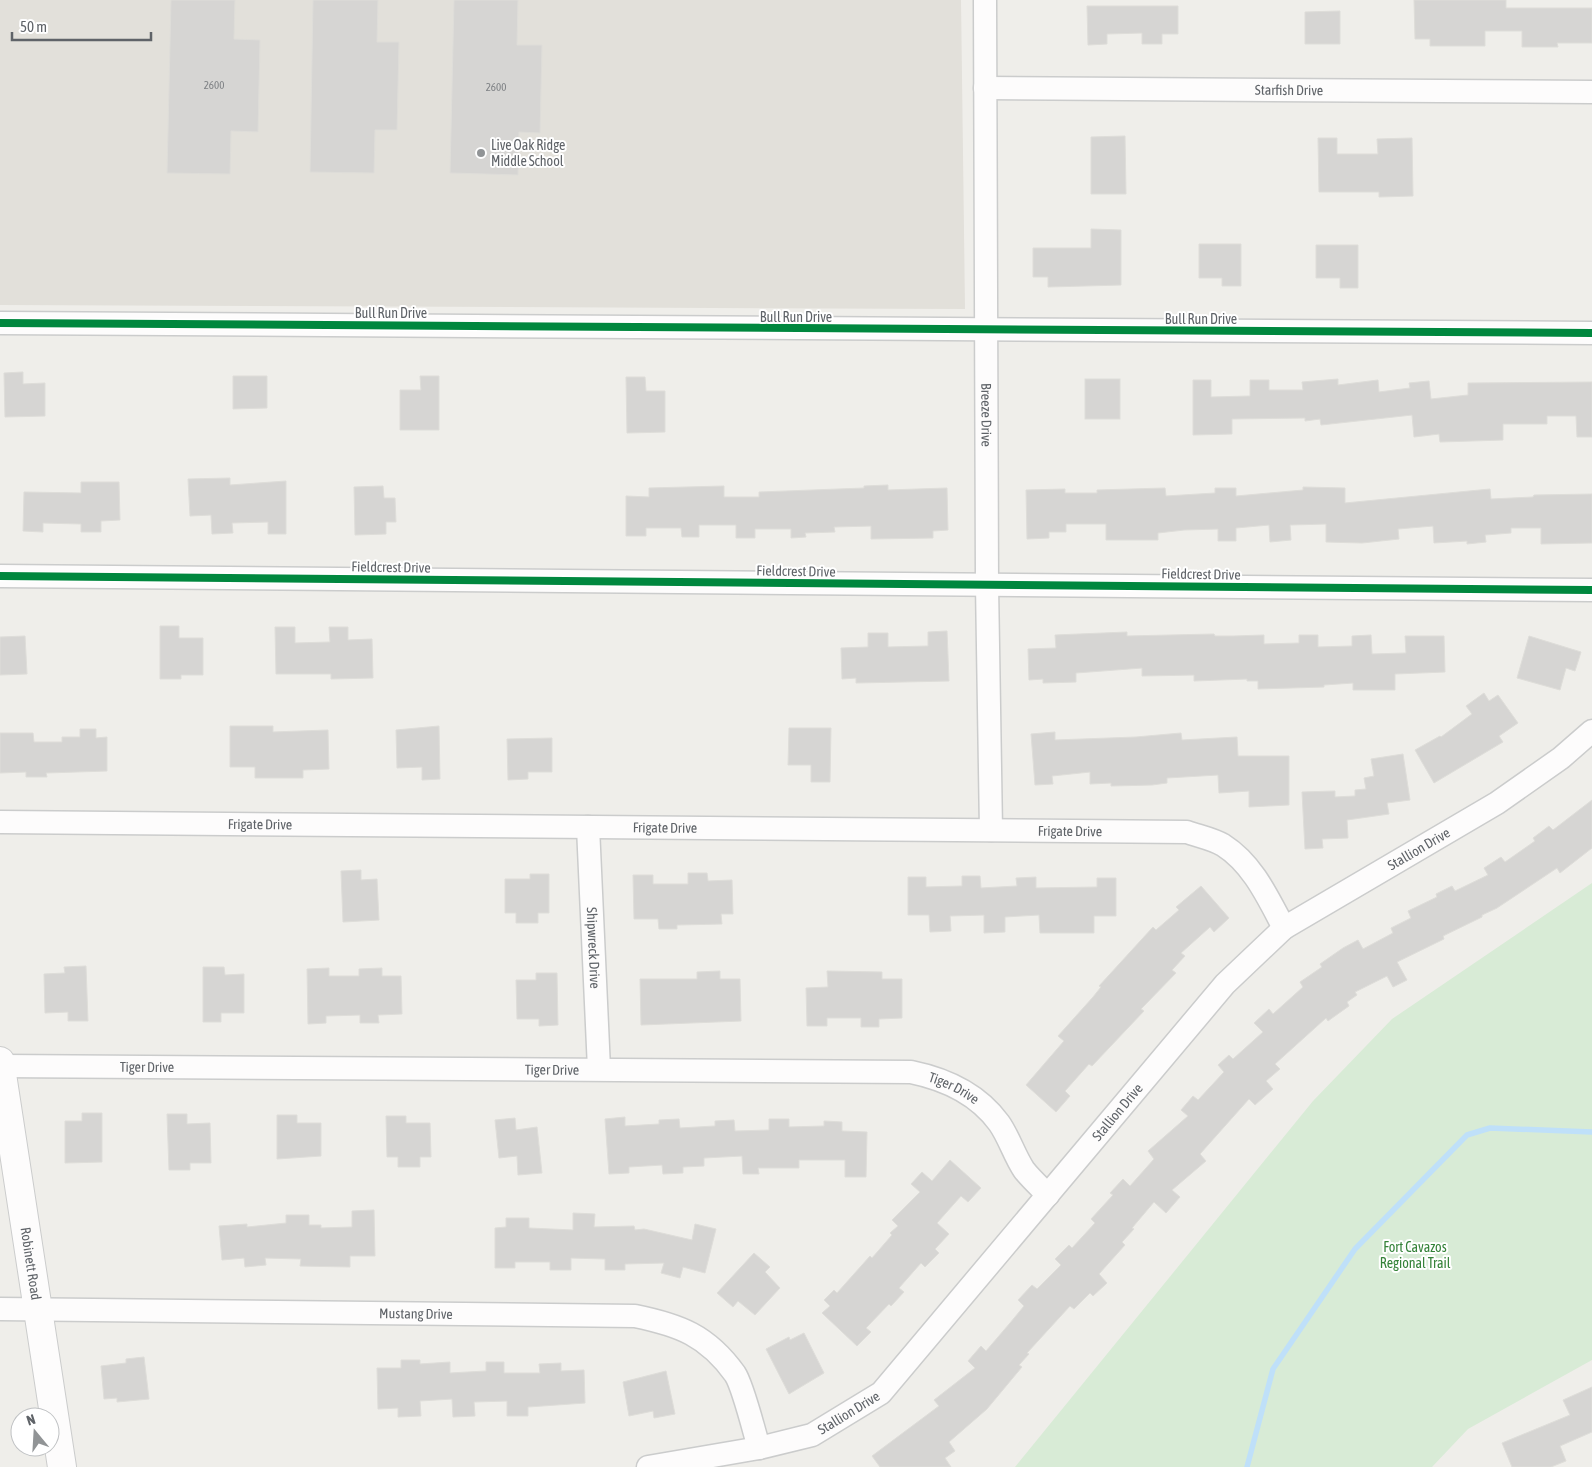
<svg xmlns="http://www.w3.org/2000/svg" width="1592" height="1467" font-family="'Asap Condensed',sans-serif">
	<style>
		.education { fill: #e2e0da }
		.green { fill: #d8ebd6 }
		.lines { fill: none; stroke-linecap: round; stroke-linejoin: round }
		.stream { stroke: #bfe0f9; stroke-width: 5.5 }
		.building { fill: #d6d5d3; stroke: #deddd9 }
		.minor-casing { stroke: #cbcccc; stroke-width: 25 }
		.tertiary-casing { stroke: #cbcccc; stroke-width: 30 }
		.minor { stroke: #fdfcfc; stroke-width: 22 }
		.tertiary { stroke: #fdfcfc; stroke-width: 28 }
		.cycleway-casing { stroke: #fff; stroke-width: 11 }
		.cycleway { stroke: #00873e; stroke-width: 8 }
		.poi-dot { fill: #919496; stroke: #fff; stroke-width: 2 }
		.labels { text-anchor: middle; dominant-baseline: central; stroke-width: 4; stroke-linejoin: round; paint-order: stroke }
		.number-label { font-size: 11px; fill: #7e8184 }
		.street-label { font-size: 14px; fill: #5f6368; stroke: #fff }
		.poi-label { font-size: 14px; fill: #5f6368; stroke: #fff; text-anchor: start }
		.park-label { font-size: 14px; fill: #348238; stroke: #fff }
	</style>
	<rect width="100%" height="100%" fill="#efeeea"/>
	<polygon class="education" points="0,0 961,0 965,309 0,305"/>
	<polygon class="green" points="1592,883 1592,1360 1468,1429 1432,1467 1015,1467 1313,1101 1392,1019"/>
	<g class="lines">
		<polyline class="stream" points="1247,1467 1273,1369 1355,1249 1467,1135 1490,1128 1592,1132"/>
	</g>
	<g class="building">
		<polygon points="171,0 235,0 234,39 260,40 258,132 231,131 230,174 167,173"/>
		<polygon points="313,0 378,0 377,42 399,42 397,130 375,130 374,173 310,172"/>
		<polygon points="454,0 518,0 517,45 542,45 540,133 519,132 518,175 450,173"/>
		<polygon points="1414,0 1506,0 1506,8 1592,8 1592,43 1557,43 1558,47 1522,47 1522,31 1485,31 1485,46 1430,46 1430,39 1415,39"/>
		<polygon points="1087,6 1178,6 1178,34 1162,34 1162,44 1142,44 1142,33 1107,34 1107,44 1088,45"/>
		<polygon points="1340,11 1340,44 1305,44 1305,12"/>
		<polygon points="1125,136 1126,194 1091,194 1091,137"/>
		<polygon points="1318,138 1337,138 1337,154 1378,154 1377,139 1412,138 1413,196 1379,197 1379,192 1319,192"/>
		<polygon points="1091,229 1121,230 1121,285 1048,287 1048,277 1033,277 1033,248 1091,248"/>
		<polygon points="1199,244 1241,244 1241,286 1222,286 1222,278 1199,278"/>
		<polygon points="1316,245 1358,245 1358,288 1340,288 1340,278 1316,278"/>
		<polygon points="23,372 23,384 45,383 45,416 5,417 4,373"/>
		<polygon points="233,376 267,376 267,408 233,409"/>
		<polygon points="420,376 439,376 439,430 400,430 400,390 421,390"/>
		<polygon points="626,377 645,377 646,391 665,391 665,432 627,433"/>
		<rect x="1085" y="379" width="35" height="40"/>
		<polygon points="1338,379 1338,385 1378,380 1379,392 1410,388 1409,383 1429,381 1431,399 1468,395 1468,383 1592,382 1592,437 1577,437 1576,416 1547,416 1547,424 1503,424 1503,440 1440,442 1439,434 1414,437 1412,415 1321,425 1320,419 1305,421 1305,418 1232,419 1232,434 1193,435 1193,380 1211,380 1211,397 1250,396 1250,380 1269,380 1269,390 1303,390 1302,382"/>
		<polygon points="230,478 230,485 286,481 286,534 268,534 268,522 232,523 233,533 212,534 211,515 190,516 188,479"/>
		<polygon points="81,482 119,482 120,520 101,521 101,532 81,532 81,524 43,523 43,532 23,531 24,492 81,493"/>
		<polygon points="888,485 888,490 947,488 948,530 933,531 933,538 871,539 871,526 834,527 835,532 805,533 806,537 791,538 791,529 755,529 755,538 736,538 736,525 699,525 699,537 682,537 681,528 646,528 646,536 626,536 626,496 649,497 649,488 724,486 724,497 759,497 759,492 864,488 864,486"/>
		<polygon points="383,486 384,498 395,498 396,522 386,522 386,534 355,535 354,487"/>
		<polygon points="1303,487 1345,488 1345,503 1490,489 1491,499 1533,497 1534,495 1592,494 1592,543 1541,544 1541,528 1511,528 1511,533 1485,535 1486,542 1467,544 1467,541 1434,543 1433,526 1398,529 1399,539 1362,543 1326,542 1326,524 1290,525 1291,540 1270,542 1269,525 1236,528 1236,541 1218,541 1218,529 1184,530 1158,533 1158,540 1106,540 1106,524 1066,524 1066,532 1049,532 1049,538 1027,539 1026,490 1065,489 1065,493 1097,493 1097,490 1165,488 1166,496 1215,493 1215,488 1236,488 1236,496 1303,490"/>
		<polygon points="160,626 179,626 179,638 203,638 203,675 181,675 181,679 160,679"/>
		<polygon points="275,627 295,627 295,643 330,642 329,627 348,627 348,640 372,639 373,678 331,679 331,674 276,674"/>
		<polygon points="947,631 949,681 856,683 856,678 842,679 841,648 868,647 868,633 888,633 888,647 928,646 928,632"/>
		<polygon points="1127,632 1127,636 1214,634 1215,636 1234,636 1264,635 1264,644 1299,643 1299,635 1318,635 1318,647 1352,646 1352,636 1371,635 1372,654 1406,653 1405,636 1444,636 1445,672 1395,674 1395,690 1353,690 1353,683 1324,685 1324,687 1258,689 1258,681 1247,681 1247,679 1194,681 1194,675 1142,676 1142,668 1076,673 1076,682 1043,683 1043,679 1029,680 1028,649 1056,648 1055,635"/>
		<polygon points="25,636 27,674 0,675 0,637"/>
		<polygon points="1529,636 1581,652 1575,671 1566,668 1560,690 1517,678"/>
		<polygon points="1484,693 1489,701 1498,695 1518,723 1499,736 1503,742 1434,783 1415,750 1440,736 1441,737 1472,714 1466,706"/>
		<polygon points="230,726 273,726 273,732 328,730 329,769 303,770 303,778 255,778 255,767 230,767"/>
		<polygon points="439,726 440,779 422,780 422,767 397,768 396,730"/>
		<polygon points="789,728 831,728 830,782 811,782 811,765 788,765"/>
		<polygon points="80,729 96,729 96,738 107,737 107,771 46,773 47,777 26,777 26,772 0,773 0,733 33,733 34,742 62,742 62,737 80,737"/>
		<polygon points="1055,732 1055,740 1136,737 1181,733 1182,740 1237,737 1238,756 1289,756 1289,805 1249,807 1249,791 1219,793 1218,775 1167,778 1167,783 1152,785 1111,786 1111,783 1090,784 1090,772 1052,776 1053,784 1035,785 1031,734"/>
		<polygon points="552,738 552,772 528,772 528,779 508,780 507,739"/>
		<polygon points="1403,754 1410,800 1387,803 1389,814 1347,820 1348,838 1322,839 1323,848 1305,849 1302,792 1335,791 1335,797 1355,796 1355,790 1366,789 1364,778 1374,776 1371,759"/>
		<polygon points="1592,800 1592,848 1560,873 1557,868 1497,908 1482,915 1482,917 1443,936 1444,939 1397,962 1407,980 1393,987 1387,976 1355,992 1357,995 1347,1002 1349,1006 1328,1021 1326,1018 1275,1064 1280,1069 1266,1081 1273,1089 1255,1105 1249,1099 1200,1154 1206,1161 1172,1190 1180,1197 1166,1213 1154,1202 1132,1228 1134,1229 1122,1242 1125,1245 1099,1274 1107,1283 1093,1296 1090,1293 1074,1309 1070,1306 1027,1353 1029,1354 1019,1365 1022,1367 987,1409 949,1442 955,1451 945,1458 951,1467 880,1467 872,1456 939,1406 934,1400 975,1368 968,1361 981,1346 986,1351 1010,1323 1024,1306 1018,1300 1032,1285 1037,1289 1061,1265 1055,1259 1069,1245 1072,1248 1095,1223 1091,1219 1113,1195 1110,1193 1123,1179 1130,1186 1154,1159 1148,1151 1188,1116 1181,1110 1193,1096 1198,1100 1224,1072 1218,1065 1229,1055 1233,1059 1263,1032 1254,1023 1269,1009 1273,1014 1303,987 1300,982 1322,967 1320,964 1343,948 1358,940 1363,949 1393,933 1391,928 1411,918 1408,911 1437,897 1436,894 1452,886 1455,891 1488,875 1484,868 1501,857 1505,862 1535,841 1533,838 1549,826 1553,830"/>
		<polygon points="361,870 361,880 377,879 379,920 343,922 341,871"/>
		<polygon points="688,873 707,873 708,881 732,880 733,914 721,914 722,924 677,925 677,929 659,929 658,919 634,919 633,875 653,875 653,884 688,884"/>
		<polygon points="530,874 549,874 549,913 538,913 538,923 516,923 516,913 505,913 505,879 530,879"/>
		<polygon points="962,876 980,876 981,888 1017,886 1016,878 1036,877 1036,888 1097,887 1097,878 1116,878 1116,916 1094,916 1094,933 1040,933 1039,915 1005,917 1005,932 984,933 984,915 950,916 951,931 930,932 929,915 908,915 908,877 926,877 926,887 962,886"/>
		<polygon points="1201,886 1229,918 1214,932 1210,927 1181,953 1185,956 1172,970 1176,973 1141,1009 1144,1011 1092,1066 1089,1064 1065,1091 1070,1096 1056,1112 1026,1085 1064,1041 1058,1036 1093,997 1101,987 1099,986 1153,927 1156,930 1179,910 1176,907"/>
		<polygon points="86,966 88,1021 68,1021 68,1012 45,1013 44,974 65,973 64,967"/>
		<polygon points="203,967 224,967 225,975 244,974 244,1013 221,1013 221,1022 203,1022"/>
		<polygon points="329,968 329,976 359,976 359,969 382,968 382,976 401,976 402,1014 378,1015 379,1023 360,1023 360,1015 326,1016 326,1023 308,1024 307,969"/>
		<polygon points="720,971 720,979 740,979 741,1021 641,1025 640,979 697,979 697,972"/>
		<polygon points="827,971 882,972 882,979 902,979 902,1018 879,1019 879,1027 861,1027 861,1018 827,1018 827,1026 807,1026 806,988 828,987"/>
		<polygon points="536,973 557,973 558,1025 539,1026 539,1019 517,1019 516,980 536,980"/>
		<polygon points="82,1113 102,1113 102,1162 65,1163 65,1121 82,1121"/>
		<polygon points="167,1114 187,1114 187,1124 210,1123 211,1163 190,1163 190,1170 169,1170"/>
		<polygon points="277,1115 297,1115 297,1123 321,1123 321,1156 277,1159"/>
		<polygon points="386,1116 406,1116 406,1123 430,1123 431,1157 420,1157 420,1167 398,1167 398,1157 387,1157"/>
		<polygon points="625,1117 625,1126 659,1124 659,1120 679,1119 680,1128 715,1126 715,1121 734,1120 735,1131 769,1130 769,1119 789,1119 789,1127 824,1126 824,1121 842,1122 842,1131 867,1132 866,1177 845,1177 845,1160 799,1160 799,1168 758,1168 759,1174 743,1174 742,1156 704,1158 704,1166 683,1167 683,1173 663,1174 662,1165 629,1167 629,1173 609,1174 605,1119"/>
		<polygon points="515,1118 516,1130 537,1127 542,1173 518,1175 517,1156 499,1158 495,1120"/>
		<polygon points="950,1160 981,1188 968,1202 961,1196 937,1223 949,1234 935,1249 939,1253 925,1267 921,1263 899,1288 904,1292 891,1306 889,1304 866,1328 871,1332 857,1346 822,1313 830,1306 824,1300 834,1290 837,1293 870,1256 872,1258 892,1235 890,1233 898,1226 892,1220 920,1192 911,1184 922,1172 932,1181"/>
		<polygon points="374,1210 375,1256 350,1256 350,1267 300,1266 301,1259 265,1258 266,1265 245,1267 244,1258 222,1260 219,1226 247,1224 247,1227 286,1223 286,1215 309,1215 309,1225 321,1225 321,1228 352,1227 352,1211"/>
		<polygon points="573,1213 595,1214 594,1227 634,1226 635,1230 644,1229 692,1240 695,1224 716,1229 705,1273 683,1267 680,1278 661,1273 664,1263 625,1264 625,1270 605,1270 605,1259 571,1258 571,1270 550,1270 550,1262 515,1262 515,1268 495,1268 495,1228 506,1227 506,1218 529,1218 529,1228 573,1230"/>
		<polygon points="754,1253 770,1267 765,1272 780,1288 755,1315 738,1301 733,1307 717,1293"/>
		<polygon points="804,1333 824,1373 789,1394 766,1349 789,1337 790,1340"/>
		<polygon points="144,1357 149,1399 117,1402 117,1398 104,1399 101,1366 126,1363 126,1359"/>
		<polygon points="401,1360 420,1360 420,1364 450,1362 450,1373 486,1371 486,1362 504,1362 504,1373 540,1373 539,1364 561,1363 561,1371 584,1370 585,1403 528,1407 528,1416 507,1416 507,1401 474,1402 475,1416 453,1417 452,1399 420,1401 421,1416 398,1417 398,1408 378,1409 377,1368 401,1368"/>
		<polygon points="666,1371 675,1414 654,1418 653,1411 629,1416 623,1382"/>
		<polygon points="1592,1387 1592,1432 1560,1446 1566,1461 1551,1467 1512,1467 1502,1443 1570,1415 1563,1400"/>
	</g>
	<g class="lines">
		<defs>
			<g id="minor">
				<path id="s1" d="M985 0 987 585 991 830"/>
				<path id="s2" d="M985 88 1592 92"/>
				<polyline points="0,323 1592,333"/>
				<polyline points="0,576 1592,590"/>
				<path id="s3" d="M0 822 1187 832C1198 836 1213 839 1223 845 1253 864 1268 898 1284 928"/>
				<path id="s4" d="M588 827 599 1069"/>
				<path id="s5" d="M1 1066 911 1072C945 1079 978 1094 999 1123 1009 1137 1014 1155 1024 1170 1031 1179 1040 1187 1048 1195"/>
				<path id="s6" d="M0 1309 635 1316C679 1325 707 1335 735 1374 743 1386 754 1431 759 1448"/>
				<path id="s7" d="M648 1467 759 1448 812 1435 881 1393 1225 984 1284 928 1497 803 1561 758 1592 731"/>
			</g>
			<g id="tertiary">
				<path id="s8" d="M0 1061 62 1467"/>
			</g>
		</defs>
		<use href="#minor" class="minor-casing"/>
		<use href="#tertiary" class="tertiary-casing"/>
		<use href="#minor" class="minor"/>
		<use href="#tertiary" class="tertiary"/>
		<defs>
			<g id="cycleway">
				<polyline points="0,323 1592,333"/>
				<polyline points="0,576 1592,590"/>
			</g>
		</defs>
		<use href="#cycleway" class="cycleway-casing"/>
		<use href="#cycleway" class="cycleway"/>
	</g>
	<circle class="poi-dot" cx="481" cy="153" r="5"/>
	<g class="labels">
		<g class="number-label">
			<text x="214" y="85">2600</text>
			<text x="496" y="87">2600</text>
		</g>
		<g class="street-label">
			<text stroke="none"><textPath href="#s2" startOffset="304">Starfish Drive</textPath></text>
			<text x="391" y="313">Bull Run Drive</text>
			<text x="796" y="317">Bull Run Drive</text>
			<text x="1201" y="319">Bull Run Drive</text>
			<text stroke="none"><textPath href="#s1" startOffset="415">Breeze Drive</textPath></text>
			<text transform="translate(391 567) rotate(1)">Fieldcrest Drive</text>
			<text transform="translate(796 571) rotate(1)">Fieldcrest Drive</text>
			<text transform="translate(1201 574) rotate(1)">Fieldcrest Drive</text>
			<text stroke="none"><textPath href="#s3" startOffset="260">Frigate Drive</textPath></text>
			<text stroke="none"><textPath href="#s3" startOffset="665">Frigate Drive</textPath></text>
			<text stroke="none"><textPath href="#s3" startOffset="1070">Frigate Drive</textPath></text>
			<text stroke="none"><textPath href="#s7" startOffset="1020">Stallion Drive</textPath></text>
			<text stroke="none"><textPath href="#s4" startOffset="121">Shipwreck Drive</textPath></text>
			<text stroke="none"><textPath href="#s5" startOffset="146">Tiger Drive</textPath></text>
			<text stroke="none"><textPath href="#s5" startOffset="551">Tiger Drive</textPath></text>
			<text stroke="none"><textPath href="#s5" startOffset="956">Tiger Drive</textPath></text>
			<text stroke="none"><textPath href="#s7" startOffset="615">Stallion Drive</textPath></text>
			<text stroke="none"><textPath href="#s8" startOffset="205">Robinett Road</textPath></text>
			<text stroke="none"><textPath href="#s6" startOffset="416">Mustang Drive</textPath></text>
			<text stroke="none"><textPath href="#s7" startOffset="210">Stallion Drive</textPath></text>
		</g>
		<g class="poi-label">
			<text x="491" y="145">Live Oak Ridge<tspan x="491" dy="16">Middle School</tspan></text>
		</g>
		<g class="park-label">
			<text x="1415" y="1247">Fort Cavazos<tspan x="1415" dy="16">Regional Trail</tspan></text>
		</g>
	</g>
	<g transform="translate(35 1432) rotate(342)"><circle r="24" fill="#ffffff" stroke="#bfc1c3"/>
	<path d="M0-4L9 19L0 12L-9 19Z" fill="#919496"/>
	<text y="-8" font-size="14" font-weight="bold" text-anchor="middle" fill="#5f6368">N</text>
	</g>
	<path d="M12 32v8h139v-8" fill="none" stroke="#5f6368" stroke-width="2.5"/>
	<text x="20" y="32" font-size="15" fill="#5f6368" stroke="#ffffff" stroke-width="4" paint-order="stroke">50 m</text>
</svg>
